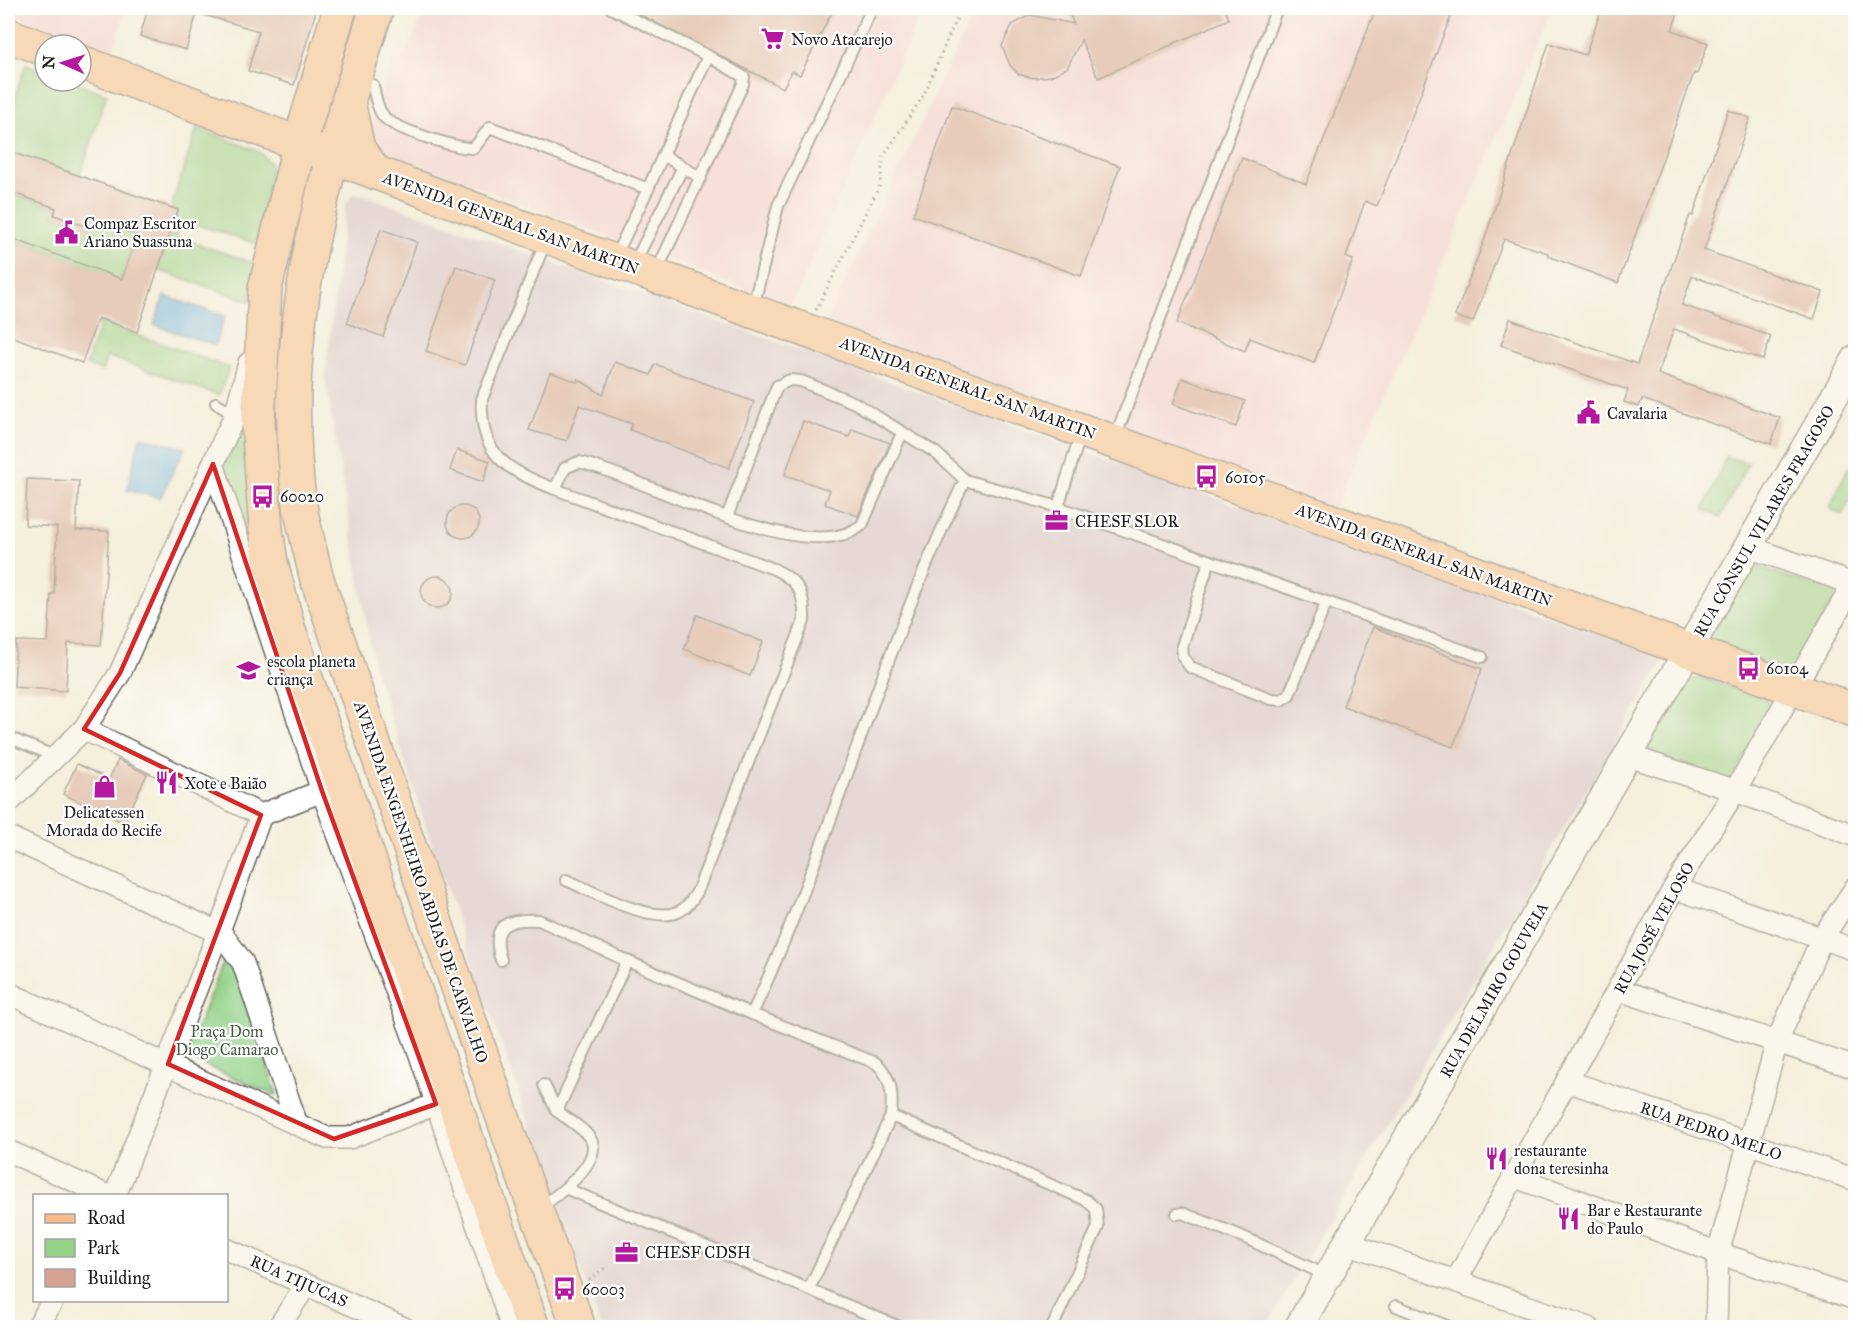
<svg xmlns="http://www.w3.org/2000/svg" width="1863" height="1335" font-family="'IM FELL Great Primer',serif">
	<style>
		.built { fill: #f7cfd4 }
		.industrial { fill: #d2bdc8 }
		.green { fill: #94d288; stroke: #587752; stroke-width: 1.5 }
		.water { fill: #6cb6e5; stroke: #446980; stroke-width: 1.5 }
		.building { fill: #d6a292 }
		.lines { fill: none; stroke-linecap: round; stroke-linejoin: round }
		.service-casing { stroke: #686660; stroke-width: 14 }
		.minor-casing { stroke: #686660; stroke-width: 24 }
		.tertiary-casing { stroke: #686660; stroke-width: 30 }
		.primary-casing { stroke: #686660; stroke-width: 36 }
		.trunk-casing { stroke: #686660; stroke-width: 36 }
		.path { stroke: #686660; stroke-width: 3; stroke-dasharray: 1.5 4.5; stroke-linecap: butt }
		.service { stroke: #fff; stroke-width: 10 }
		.minor { stroke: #fff; stroke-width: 21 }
		.tertiary { stroke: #fff; stroke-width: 27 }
		.primary { stroke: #f9bc89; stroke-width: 33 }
		.trunk { stroke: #f9bc89; stroke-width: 33 }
		.marked { fill: none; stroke: #d62828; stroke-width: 4.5; stroke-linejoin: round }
		.labels { text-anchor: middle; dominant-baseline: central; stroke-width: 4.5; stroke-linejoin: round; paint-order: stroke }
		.poi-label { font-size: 16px; fill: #1c1c1c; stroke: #fff; text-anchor: start }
		.street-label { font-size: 16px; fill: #1c1c1c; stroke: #fff }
		.park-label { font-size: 16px; fill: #465c42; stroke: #fff }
	</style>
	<rect width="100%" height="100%" fill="#fff"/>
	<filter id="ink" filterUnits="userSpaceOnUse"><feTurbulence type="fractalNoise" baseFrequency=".0167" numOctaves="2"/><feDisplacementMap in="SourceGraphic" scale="12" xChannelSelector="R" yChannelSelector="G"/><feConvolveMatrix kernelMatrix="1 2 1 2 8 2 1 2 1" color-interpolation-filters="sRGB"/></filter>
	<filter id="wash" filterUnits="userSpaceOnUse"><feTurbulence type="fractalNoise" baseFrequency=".008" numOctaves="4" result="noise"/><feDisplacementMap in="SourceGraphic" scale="24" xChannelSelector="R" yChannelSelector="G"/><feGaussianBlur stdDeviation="1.35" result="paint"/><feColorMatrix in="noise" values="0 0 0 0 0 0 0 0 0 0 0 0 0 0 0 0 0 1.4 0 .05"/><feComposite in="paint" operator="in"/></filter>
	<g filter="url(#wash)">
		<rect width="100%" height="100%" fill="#f5efdd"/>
		<g class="built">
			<polygon points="8,8 127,8 112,53 8,14"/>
			<polygon points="427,8 923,8 791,307 375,147 369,134 370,125 393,59 401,62"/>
			<polygon points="976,8 1553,8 1335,508 826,323"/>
		</g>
		<polygon class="industrial" points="352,194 361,194 1666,658 1266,1327 601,1327 440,870 374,667 325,378 345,206"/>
		<g class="green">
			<polygon points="26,64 45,71 45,81 71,81 107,94 80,176 8,151 8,106 11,107"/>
			<path d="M197 128 260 152 270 163C272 190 257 217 257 244L183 220 176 237 257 264 250 301 158 270 178 210 171 207Z"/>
			<polygon points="14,194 56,208 54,215 91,228 94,220 137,235 120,283 113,276 8,237 8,213"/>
			<polygon points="101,322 229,368 219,395 107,356 102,371 86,365"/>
			<polygon points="246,407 275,601 219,467"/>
			<polygon points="1726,457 1748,463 1720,518 1704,509"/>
			<polygon points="1849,466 1855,469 1855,489 1842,515 1829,508"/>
			<polygon points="1752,565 1837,593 1792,672 1707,641"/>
			<polygon points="1700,677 1764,697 1768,702 1767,715 1730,782 1697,776 1644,750 1685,682"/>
			<polygon points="224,959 231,960 277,1094 274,1095 188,1058 188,1051"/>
		</g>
		<g class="water">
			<polygon points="164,296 225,316 215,345 154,325"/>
			<polygon points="140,437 185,448 160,498 127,490"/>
		</g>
		<g id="blocks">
			<g class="building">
				<polygon points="148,8 317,8 294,85 248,71 259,31 197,13 186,50 140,36"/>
				<polygon points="627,8 834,8 800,75 792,71 783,88"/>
				<polygon points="1066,8 1224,8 1229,19 1098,78 1081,40 1067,68 1051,76 1033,78 1018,74 1010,65 1002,46 1012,25 1030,15 1074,24"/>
				<polygon points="1376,8 1454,8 1377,206 1365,201 1346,257 1353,260 1314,363 1250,338 1245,351 1177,323 1242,158 1306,184"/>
				<polygon points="1602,8 1680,8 1672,30 1708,43 1697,74 1694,73 1618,283 1548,256 1548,253 1504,239 1473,322 1455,316 1485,238 1549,43 1585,55"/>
				<polygon points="952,106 1120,166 1081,276 913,215"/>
				<polygon points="1728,110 1750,118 1704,250 1823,292 1814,319 1692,276 1682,305 1771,336 1763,360 1674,329 1658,374 1780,418 1771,444 1642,399 1639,407 1624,402 1628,390 1501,345 1510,319 1637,364 1690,215 1693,216"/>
				<polygon points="8,151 178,210 137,332 98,318 82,363 8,335 8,237 122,279 137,235 94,220 91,228 54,215 56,208 8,191"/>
				<polygon points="381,229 417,242 383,337 347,323"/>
				<polygon points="456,266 495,280 465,365 426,351"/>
				<polygon points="615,362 651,375 655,364 754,402 729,468 630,430 632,424 579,405 567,441 529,430 550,372 577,382 578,379 603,395"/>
				<polygon points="1182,378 1245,401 1236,427 1173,404"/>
				<polygon points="803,421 849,437 852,429 890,443 858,516 825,504 830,490 785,475"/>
				<polygon points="457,450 490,461 483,482 450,470"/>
				<polygon points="27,479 79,481 76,530 109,531 101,645 68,643 66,691 14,687 16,641 48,642 51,594 54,594 57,527 25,525"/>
				<circle cx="463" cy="522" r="16"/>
				<circle cx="437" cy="592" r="16"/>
				<polygon points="697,615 763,642 750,676 684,649"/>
				<polygon points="1373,627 1482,669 1453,747 1343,706"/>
				<polygon points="118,760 147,774 124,823 63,794 77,764 109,779"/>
			</g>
		</g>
	</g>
	<g filter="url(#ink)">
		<use href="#blocks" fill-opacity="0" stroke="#686660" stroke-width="1.5"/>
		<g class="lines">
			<defs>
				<g id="service">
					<polyline points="611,8 708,56 744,77 743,84 656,273"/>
					<path d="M373 85C375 96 377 108 384 117 394 129 458 149 474 148L490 127 648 189 663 155 701 178"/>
					<polyline points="663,155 708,56"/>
					<path d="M546 240 482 399C479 456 507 470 555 489L565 468 579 462C643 476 806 571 862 525L902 433"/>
					<polyline points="614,259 648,189"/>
					<polyline points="634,264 683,167"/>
					<polyline points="753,307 778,206 872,8"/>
					<polyline points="216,403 235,415"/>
					<polyline points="1115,438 1277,8"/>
					<path d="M555 489 774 569C799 581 805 594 804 621L697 892C692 900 687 908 678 912 651 924 592 891 566 880"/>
					<polyline points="1058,507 1482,657"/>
					<polyline points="727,517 777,386 790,380 801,381 855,403 936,453 965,480"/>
					<polyline points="1209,562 1182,646 1183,657 1190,667 1271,699 1282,700 1289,695 1326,603"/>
					<polyline points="8,737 54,756"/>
					<path d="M501 960C490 925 506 918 539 920L627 961"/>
					<path d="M752 1014 876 1063C892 1077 893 1095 891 1116L809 1289"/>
					<polyline points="544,1085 557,1111"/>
					<polyline points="891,1116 1086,1200 1096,1209 1098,1227 1052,1328"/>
					<polyline points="567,1189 902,1328"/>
					<path d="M539 1208C554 1198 600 1165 592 1142 587 1130 567 1119 557 1111L627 961 752 1014C833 840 880 653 965 480L1058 507 1081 433"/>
					<polyline points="1177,1214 1182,1213 1241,1236 1328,1276"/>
					<polyline points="1396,1306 1452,1328"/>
				</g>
				<g id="minor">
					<polyline points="213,464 322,791 419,1052 512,1328"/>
					<polyline points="1749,547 1856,585"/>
					<polyline points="84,729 261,815 322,791"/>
					<polyline points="1629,756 1730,789 1856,836"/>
					<polyline points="8,803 84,729 120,673 235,415 249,363"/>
					<polyline points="8,837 222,934 243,963 296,1122"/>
					<polyline points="1674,888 1856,950"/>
					<polyline points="1619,990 1856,1068"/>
					<polyline points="8,993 327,1138 349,1138 436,1104"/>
					<polyline points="1567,1081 1856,1180"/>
					<polyline points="8,1151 108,1196"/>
					<polyline points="1513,1176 1718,1253 1856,1299"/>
					<polyline points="115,1196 219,931 261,815"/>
					<polyline points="1347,1243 1589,1328"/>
					<polyline points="226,1249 404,1328"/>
					<polyline points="1456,1281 1674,888 1735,791 1856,579"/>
					<polyline points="37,1328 53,1300"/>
					<polyline points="278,1328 306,1285"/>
					<polyline points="1716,1328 1718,1253 1777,1042 1822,938 1856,887"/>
				</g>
				<polyline id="tertiary" points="1298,1328 1856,359"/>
				<g id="primary">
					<polyline points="8,35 45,49"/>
					<polyline points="81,62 559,241 1856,711"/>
				</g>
				<g id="trunk">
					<polyline points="340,8 300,142 265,289 258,423 266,529 271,563 288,627 533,1328"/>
					<path d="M377 8C326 169 275 334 300 505 304 529 311 553 316 576L518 1161 579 1328"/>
					<polyline points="349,106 358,149 376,173"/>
				</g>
			</defs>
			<use href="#service" class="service-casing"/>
			<use href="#minor" class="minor-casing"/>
			<use href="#tertiary" class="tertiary-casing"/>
			<use href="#primary" class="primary-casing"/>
			<use href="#trunk" class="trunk-casing"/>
			<g class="path">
				<polyline points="816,310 880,185 883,157 923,96 961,8"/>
				<polyline points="589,1280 605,1268"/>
			</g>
			<use href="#service" class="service"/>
			<use href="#minor" class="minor"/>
			<use href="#tertiary" class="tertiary"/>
			<use href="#primary" class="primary"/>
			<use href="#trunk" class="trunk"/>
		</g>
	</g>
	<path d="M0 0H1863V1335H0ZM213 464 322 791 436 1104 334 1139 168 1064 261 815 84 729 120 673Z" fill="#f5efdd" fill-opacity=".55" fill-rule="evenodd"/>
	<path class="marked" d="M213 464 322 791 436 1104 334 1139 168 1064 261 815 84 729 120 673Z"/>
	<defs>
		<symbol id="supermarket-bare" viewBox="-9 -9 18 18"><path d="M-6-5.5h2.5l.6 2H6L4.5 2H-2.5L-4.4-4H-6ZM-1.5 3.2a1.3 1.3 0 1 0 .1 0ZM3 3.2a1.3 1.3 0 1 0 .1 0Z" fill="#b5179e" stroke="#fff" stroke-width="2.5" paint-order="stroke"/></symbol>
		<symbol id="civic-bare" viewBox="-9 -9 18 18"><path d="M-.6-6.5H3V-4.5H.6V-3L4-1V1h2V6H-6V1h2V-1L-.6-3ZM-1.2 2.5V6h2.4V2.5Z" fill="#b5179e" stroke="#fff" stroke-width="2.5" paint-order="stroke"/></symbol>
		<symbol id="bus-bare" viewBox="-9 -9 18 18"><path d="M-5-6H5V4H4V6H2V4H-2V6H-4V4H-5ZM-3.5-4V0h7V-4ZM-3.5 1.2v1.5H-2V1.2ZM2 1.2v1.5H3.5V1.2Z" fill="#b5179e" stroke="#fff" stroke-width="2.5" paint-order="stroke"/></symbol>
		<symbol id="office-bare" viewBox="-9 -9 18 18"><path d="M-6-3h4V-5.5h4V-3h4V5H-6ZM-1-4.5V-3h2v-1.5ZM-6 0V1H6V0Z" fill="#b5179e" stroke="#fff" stroke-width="2.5" paint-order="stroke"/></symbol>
		<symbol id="school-bare" viewBox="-9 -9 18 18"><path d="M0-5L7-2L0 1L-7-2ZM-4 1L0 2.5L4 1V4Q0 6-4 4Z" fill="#b5179e" stroke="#fff" stroke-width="2.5" paint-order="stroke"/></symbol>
		<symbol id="restaurant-bare" viewBox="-9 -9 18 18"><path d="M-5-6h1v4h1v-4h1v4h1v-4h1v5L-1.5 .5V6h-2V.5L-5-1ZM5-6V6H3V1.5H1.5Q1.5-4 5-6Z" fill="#b5179e" stroke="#fff" stroke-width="2.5" paint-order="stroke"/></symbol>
		<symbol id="shop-bare" viewBox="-9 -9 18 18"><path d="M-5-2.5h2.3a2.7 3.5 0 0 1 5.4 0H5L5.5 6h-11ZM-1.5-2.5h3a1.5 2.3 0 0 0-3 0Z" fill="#b5179e" stroke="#fff" stroke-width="2.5" paint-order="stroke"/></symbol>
	</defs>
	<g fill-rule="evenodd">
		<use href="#supermarket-bare" x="756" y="22" width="33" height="33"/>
		<use href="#civic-bare" x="50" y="216" width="33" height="33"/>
		<use href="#civic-bare" x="1572" y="396" width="33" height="33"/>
		<use href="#bus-bare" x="1190" y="460" width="33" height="33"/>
		<use href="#bus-bare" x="246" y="480" width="33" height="33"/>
		<use href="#office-bare" x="1040" y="504" width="33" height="33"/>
		<use href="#bus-bare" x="1732" y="652" width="33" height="33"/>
		<use href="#school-bare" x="232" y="654" width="33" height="33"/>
		<use href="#restaurant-bare" x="150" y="766" width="33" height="33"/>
		<use href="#shop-bare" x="88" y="770" width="33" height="33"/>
		<use href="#restaurant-bare" x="1480" y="1142" width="33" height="33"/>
		<use href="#restaurant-bare" x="1552" y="1202" width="33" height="33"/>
		<use href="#office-bare" x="610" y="1236" width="33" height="33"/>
		<use href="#bus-bare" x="548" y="1272" width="33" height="33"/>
	</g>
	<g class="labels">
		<g class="poi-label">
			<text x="791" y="39">Novo Atacarejo</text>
			<text x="84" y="223">Compaz Escritor<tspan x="84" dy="18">Ariano Suassuna</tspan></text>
			<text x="1607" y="413">Cavalaria</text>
			<text x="1225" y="477">60105</text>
			<text x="280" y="496">60020</text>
			<text x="1075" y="521">CHESF SLOR</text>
			<text x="267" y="661">escola planeta<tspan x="267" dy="18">criança</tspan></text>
			<text x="1766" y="668">60104</text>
			<text x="184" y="783">Xote e Baião</text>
			<text x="104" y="812" text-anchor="middle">Delicatessen<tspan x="104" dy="18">Morada do Recife</tspan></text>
			<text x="1514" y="1150">restaurante<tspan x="1514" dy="18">dona teresinha</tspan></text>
			<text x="1587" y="1210">Bar e Restaurante<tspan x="1587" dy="18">do Paulo</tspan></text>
			<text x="645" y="1252">CHESF CDSH</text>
			<text x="582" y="1289">60003</text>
		</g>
		<g class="street-label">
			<text transform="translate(511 223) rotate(20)">AVENIDA GENERAL SAN MARTIN</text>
			<text transform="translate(968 388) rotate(20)">AVENIDA GENERAL SAN MARTIN</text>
			<text transform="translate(1764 521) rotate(-60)">RUA CÔNSUL VILARES FRAGOSO</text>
			<text transform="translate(1424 555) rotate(20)">AVENIDA GENERAL SAN MARTIN</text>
			<text transform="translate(421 882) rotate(71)">AVENIDA ENGENHEIRO ABDIAS DE CARVALHO</text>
			<text transform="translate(1654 928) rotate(-61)">RUA JOSÉ VELOSO</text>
			<text transform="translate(1494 990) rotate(-60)">RUA DELMIRO GOUVEIA</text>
			<text transform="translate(1711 1131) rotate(19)">RUA PEDRO MELO</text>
			<text transform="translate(299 1281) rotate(24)">RUA TIJUCAS</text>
		</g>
		<g class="park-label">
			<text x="227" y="1031">Praça Dom<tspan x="227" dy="18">Diogo Camarao</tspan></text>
		</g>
	</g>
	<rect width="1863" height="1335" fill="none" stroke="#fff" stroke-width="30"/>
	<rect x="33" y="1194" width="195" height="108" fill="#ffffff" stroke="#a4a4a4" stroke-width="1.5"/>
	<rect x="45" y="1214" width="30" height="9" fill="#f9bc89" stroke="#a4a4a4" stroke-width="1.5"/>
	<text x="87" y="1224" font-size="18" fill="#1c1c1c">Road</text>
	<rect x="45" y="1239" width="30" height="18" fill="#94d288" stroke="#a4a4a4" stroke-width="1.5"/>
	<text x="87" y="1254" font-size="18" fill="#1c1c1c">Park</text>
	<rect x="45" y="1269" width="30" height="18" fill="#d6a292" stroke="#a4a4a4" stroke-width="1.5"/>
	<text x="87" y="1284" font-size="18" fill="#1c1c1c">Building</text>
	<g transform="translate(63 63) rotate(273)"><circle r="28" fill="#ffffff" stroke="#a4a4a4" stroke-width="1.5"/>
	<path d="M0-4.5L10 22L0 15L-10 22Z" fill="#b5179e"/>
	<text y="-9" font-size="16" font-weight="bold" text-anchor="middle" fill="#1c1c1c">N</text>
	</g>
</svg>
